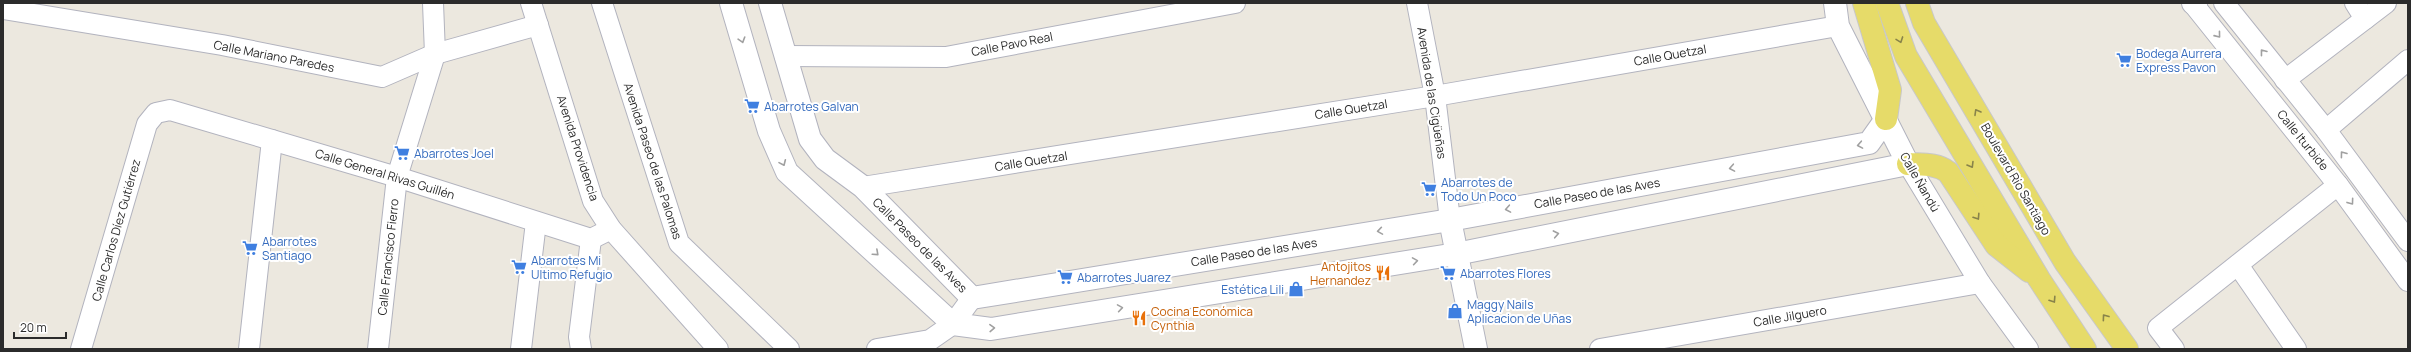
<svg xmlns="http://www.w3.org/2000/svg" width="2411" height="352" font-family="Manrope,sans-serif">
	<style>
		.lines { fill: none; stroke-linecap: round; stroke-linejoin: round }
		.street-casing { stroke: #b2b3be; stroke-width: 22 }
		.secondary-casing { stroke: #b2b3be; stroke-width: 24 }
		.primary-casing { stroke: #c8c8c8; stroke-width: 24 }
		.street { stroke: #fff; stroke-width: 20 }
		.secondary { stroke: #fff; stroke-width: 22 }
		.primary { stroke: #e6db69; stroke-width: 22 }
		.oneway { stroke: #a0a0a0 }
		.oneway2 { stroke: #88834a }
		.labels { text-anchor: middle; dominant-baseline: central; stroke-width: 4; stroke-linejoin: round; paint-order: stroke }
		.street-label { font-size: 12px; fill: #2b2b2b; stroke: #fff }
		.shop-label { font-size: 12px; fill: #366cbe; stroke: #fff; text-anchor: start }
		.food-label { font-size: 12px; fill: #c56008; stroke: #fff; text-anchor: end }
	</style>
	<rect width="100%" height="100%" fill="#ece8df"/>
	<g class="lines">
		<defs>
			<g id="street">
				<polyline points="531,3 593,201 611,229 718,349"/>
				<polyline points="602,3 679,243 789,349"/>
				<polyline points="1417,3 1435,96 1450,220"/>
				<polyline points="2224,3 2326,130 2408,241"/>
				<polyline points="2355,3 2365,19"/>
				<polyline points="2194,5 2338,185 2408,281"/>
				<polyline points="3,9 222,45 382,77 435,54 538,25"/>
				<polyline points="785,56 946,57 1235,3"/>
				<polyline points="2285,80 2386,3"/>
				<polyline points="2326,130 2408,60"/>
				<polyline points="1908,164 1980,283 2028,349"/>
				<polyline points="863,187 1435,96 1838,26"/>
				<polyline points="2238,265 2296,349"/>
				<polyline points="81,349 147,124 156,113 170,110 397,177 591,239 611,229"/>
				<polyline points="249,349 272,140"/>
				<polyline points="378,349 397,177 435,54 433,3"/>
				<polyline points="521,349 536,222"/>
				<polyline points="581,349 579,337 591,239"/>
				<polyline points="877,349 930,340 953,324 972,298"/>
				<polyline points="1600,349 1980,283"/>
				<polyline points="2174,349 2158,328 2338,185"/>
			</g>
			<g id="secondary">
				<polyline points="731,3 769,131 787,172 953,324 991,329 1456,254 1908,164 1838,26 1835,3"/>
				<polyline points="770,3 810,139 825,159 863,187 972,298 1450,220 1869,143 1886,119"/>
				<polyline points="2193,3 2196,3"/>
				<polyline points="1450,220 1476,349"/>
			</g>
			<g id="primary">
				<polyline points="1864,3 1890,90 1886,119"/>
				<polyline points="1887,3 1906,56 2039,279 2085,349"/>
				<polyline points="1917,3 1924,23 2065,262 2127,349"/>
				<path d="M1908 164C1922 165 1936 163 1948 172L1996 245 2029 271"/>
			</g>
		</defs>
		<use href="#street" class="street-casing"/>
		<use href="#secondary" class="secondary-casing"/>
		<use href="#primary" class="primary-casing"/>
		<use href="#street" class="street"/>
		<use href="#secondary" class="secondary"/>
		<use href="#primary" class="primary"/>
	</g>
	<defs><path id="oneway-chevron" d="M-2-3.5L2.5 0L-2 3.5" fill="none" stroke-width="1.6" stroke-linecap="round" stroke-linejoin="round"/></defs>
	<g class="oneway">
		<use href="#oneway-chevron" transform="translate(2218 35) rotate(51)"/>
		<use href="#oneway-chevron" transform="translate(742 40) rotate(73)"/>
		<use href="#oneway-chevron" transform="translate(2263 52) rotate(-128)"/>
		<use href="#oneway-chevron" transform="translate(1860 145) rotate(170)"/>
		<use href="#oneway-chevron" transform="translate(2343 154) rotate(-127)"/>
		<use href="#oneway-chevron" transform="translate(783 163) rotate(66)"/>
		<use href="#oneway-chevron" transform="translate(1732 168) rotate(170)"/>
		<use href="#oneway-chevron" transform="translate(2351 202) rotate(54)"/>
		<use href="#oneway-chevron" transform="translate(1508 209) rotate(170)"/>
		<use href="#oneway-chevron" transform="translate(1380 231) rotate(171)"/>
		<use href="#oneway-chevron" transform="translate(1556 234) rotate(-11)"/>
		<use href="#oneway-chevron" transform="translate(876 253) rotate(42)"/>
		<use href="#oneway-chevron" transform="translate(1415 261) rotate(-9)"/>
		<use href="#oneway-chevron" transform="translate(1120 308) rotate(-9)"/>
		<use href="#oneway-chevron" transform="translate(992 328) rotate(-2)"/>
	</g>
	<g class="oneway2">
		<use href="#oneway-chevron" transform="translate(1900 40) rotate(70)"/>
		<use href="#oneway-chevron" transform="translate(1977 112) rotate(-120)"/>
		<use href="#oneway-chevron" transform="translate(1971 165) rotate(59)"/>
		<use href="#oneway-chevron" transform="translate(1977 217) rotate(57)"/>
		<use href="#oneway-chevron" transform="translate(2053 300) rotate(57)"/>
		<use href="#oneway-chevron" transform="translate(2105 317) rotate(-126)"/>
	</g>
	<defs>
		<symbol id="supermarket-bare" viewBox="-9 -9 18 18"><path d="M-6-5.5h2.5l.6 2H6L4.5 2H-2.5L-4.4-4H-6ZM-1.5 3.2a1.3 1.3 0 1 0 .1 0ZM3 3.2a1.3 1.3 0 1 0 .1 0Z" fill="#3f7fe0" stroke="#fff" stroke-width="2.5" paint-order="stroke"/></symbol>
		<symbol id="restaurant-bare" viewBox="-9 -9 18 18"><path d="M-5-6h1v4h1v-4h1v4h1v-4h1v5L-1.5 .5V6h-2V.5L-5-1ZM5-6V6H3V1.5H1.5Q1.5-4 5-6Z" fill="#e8710a" stroke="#fff" stroke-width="2.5" paint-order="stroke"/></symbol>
		<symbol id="shop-bare" viewBox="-9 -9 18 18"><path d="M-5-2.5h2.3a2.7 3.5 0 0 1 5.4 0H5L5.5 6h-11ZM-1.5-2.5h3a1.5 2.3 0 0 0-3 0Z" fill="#3f7fe0" stroke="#fff" stroke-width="2.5" paint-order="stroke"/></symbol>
	</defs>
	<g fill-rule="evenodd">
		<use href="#supermarket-bare" x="2113" y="49" width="22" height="22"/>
		<use href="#supermarket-bare" x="741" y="95" width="22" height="22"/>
		<use href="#supermarket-bare" x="391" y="142" width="22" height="22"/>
		<use href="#supermarket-bare" x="1418" y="178" width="22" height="22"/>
		<use href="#supermarket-bare" x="239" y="237" width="22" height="22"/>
		<use href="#supermarket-bare" x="508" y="256" width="22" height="22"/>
		<use href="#restaurant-bare" x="1372" y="262" width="22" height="22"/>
		<use href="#supermarket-bare" x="1437" y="262" width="22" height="22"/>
		<use href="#supermarket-bare" x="1054" y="266" width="22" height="22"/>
		<use href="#shop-bare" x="1285" y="278" width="22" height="22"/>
		<use href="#shop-bare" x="1444" y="300" width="22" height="22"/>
		<use href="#restaurant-bare" x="1128" y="307" width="22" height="22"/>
	</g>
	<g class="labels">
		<g class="street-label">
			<text transform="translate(1012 44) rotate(-11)">Calle Pavo Real</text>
			<text transform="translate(1670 55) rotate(-10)">Calle Quetzal</text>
			<text transform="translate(274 56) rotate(11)">Calle Mariano Paredes</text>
			<text transform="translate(1432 93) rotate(81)">Avenida de las Cigüeñas</text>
			<text transform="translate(1351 109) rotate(-9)">Calle Quetzal</text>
			<text transform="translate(2303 140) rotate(51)">Calle Iturbide</text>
			<text transform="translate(578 148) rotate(72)">Avenida Providencia</text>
			<text transform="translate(653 161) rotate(72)">Avenida Paseo de las Palomas</text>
			<text transform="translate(1031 161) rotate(-9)">Calle Quetzal</text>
			<text transform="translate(385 174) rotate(17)">Calle General Rivas Guillén</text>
			<text transform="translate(2016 179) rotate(60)">Boulevard Río Santiago</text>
			<text transform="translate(1920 182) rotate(60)">Calle Ñandú</text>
			<text transform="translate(1597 193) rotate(-10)">Calle Paseo de las Aves</text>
			<text transform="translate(116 230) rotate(-74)">Calle Carlos Díez Gutiérrez</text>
			<text transform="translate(920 245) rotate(45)">Calle Paseo de las Aves</text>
			<text transform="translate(1254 252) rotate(-9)">Calle Paseo de las Aves</text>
			<text transform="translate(388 257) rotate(-84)">Calle Francisco Fierro</text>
			<text transform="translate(1790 316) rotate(-10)">Calle Jilguero</text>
		</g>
		<g class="shop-label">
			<text x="2136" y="53">Bodega Aurrera<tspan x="2136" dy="14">Express Pavon</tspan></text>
			<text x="764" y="106">Abarrotes Galvan</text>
			<text x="414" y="153">Abarrotes Joel</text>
			<text x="1441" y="182">Abarrotes de<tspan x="1441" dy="14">Todo Un Poco</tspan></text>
			<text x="262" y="241">Abarrotes<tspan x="262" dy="14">Santiago</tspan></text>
			<text x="531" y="260">Abarrotes Mi<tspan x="531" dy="14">Ultimo Refugio</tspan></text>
			<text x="1460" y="273">Abarrotes Flores</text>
			<text x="1077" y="277">Abarrotes Juarez</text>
			<text x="1284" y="289" text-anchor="end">Estética Lili</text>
			<text x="1467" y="304">Maggy Nails<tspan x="1467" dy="14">Aplicacion de Uñas</tspan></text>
		</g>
		<g class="food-label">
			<text x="1371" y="266">Antojitos<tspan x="1371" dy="14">Hernandez</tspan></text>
			<text x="1151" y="311" text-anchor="start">Cocina Económica<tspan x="1151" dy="14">Cynthia</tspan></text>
		</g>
	</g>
	<rect width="2411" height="352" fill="none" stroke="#2b2b2b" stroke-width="8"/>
	<path d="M14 332v6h52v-6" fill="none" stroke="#2b2b2b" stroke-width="2"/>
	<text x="20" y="332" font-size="12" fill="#2b2b2b" stroke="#ffffff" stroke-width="3" paint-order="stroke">20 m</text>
</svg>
